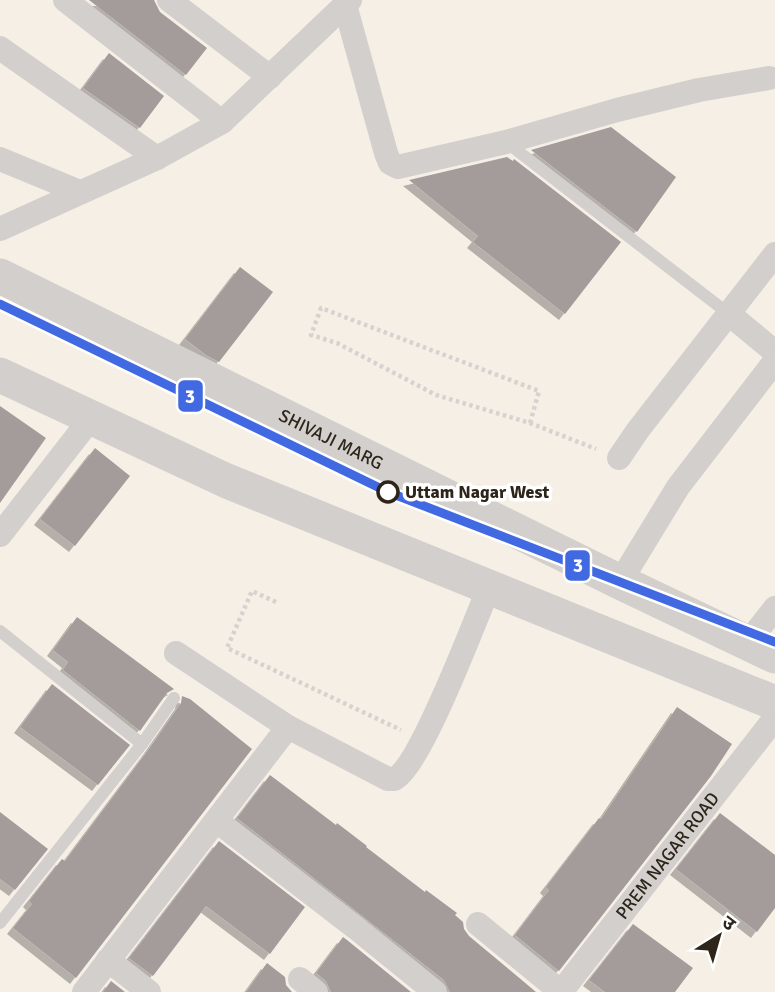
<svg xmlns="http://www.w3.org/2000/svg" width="775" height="992" font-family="Signika,'Noto Sans Devanagari',sans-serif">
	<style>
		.building { fill: #a49b9b; filter: url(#shadow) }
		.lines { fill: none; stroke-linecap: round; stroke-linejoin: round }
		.path { stroke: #d5d2cf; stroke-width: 4.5; stroke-dasharray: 3.5 3.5; stroke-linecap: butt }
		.service { stroke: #d2cfcc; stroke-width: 12 }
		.minor { stroke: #d2cfcc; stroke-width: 24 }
		.secondary { stroke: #d2cfcc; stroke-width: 35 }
		.metro-1-casing { stroke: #fff; stroke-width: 14 }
		.metro-1 { stroke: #4169e1; stroke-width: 9 }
		.stop-dot { fill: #fff; stroke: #2d251a; stroke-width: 3.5 }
		.labels { text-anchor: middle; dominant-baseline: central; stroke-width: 7; stroke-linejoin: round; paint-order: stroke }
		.street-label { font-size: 18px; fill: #2d251a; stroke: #fff }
		.stop-label { font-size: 18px; font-weight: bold; fill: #2d251a; stroke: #fff; text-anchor: start }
		.line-badge { stroke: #fff; stroke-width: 2.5 }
		.badge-label { font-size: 19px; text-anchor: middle; font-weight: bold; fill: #fff }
	</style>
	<defs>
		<filter id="shadow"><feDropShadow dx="-6" dy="6" stdDeviation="0" flood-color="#0004"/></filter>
	</defs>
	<rect width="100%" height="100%" fill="#f6efe6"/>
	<g class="building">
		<polygon points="89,0 154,0 160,12 207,48 186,75"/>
		<polygon points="109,53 164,96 140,128 83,88"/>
		<polygon points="611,127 676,177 637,232 531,150"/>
		<polygon points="507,157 513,161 514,159 621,242 565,314 473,242 478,236 409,180"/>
		<polygon points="240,267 273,292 219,362 206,355 185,339"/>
		<polygon points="0,406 46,438 0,503"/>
		<polygon points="95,448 130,476 75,546 40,519"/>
		<polygon points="77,617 174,689 167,693 140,731 63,670 68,662 53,650"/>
		<polygon points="52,684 130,745 98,785 20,727"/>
		<polygon points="182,696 190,699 252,749 76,978 13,928 32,904 29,901 62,859 65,861 149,749 181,703"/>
		<polygon points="677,707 732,744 711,776 559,971 515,935 549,890 546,887 599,818 601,819"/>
		<polygon points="270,775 336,825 337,823 367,846 366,847 425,892 426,890 457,913 455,915 463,922 464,929 469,936 536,992 450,992 444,980 237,818"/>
		<polygon points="0,812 48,849 15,890 0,879"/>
		<polygon points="720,813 775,855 775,908 757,932 676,869"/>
		<polygon points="219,841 305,907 270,954 206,906 153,976 129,958"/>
		<polygon points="633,924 693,968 675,992 605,992 589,980"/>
		<polygon points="343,937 347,940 411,992 331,992 326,981 316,973"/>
		<polygon points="267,963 285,977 286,985 292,992 246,992"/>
		<polygon points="111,981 125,992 103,992"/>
	</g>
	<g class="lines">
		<g class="path">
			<polyline points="530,423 539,391 321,308 311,335 337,343 436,395 530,423 596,449"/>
			<polyline points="276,602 252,591 227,648 401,730"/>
		</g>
		<g class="service">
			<polyline points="506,142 729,314"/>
			<polyline points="0,631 142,744"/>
			<polyline points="0,923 142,744 174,698"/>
		</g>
		<g class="minor">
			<polyline points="65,0 222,122"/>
			<polyline points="169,0 270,77"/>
			<polyline points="345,5 386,153 390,163 398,167 506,142 617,110 699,90 769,78"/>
			<polyline points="0,48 157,158"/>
			<polyline points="0,159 80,192"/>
			<polyline points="0,229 157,158 222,122 350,0"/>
			<polyline points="729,314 775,352"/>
			<polyline points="619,458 638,430 775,254"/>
			<polyline points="0,535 92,417"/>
			<polyline points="620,582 678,487 775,361"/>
			<polyline points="746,645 775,608"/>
			<path d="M176 653 288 727 388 779H394C420 767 475 621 489 587"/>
			<polyline points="217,821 356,928 435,992"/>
			<polyline points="478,924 561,992"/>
			<polyline points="108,960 149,992"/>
			<polyline points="300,979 316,992"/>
			<polyline points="84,992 288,727"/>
			<path id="s1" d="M561 992 775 718"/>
		</g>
		<g class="secondary">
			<path id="s2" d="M0 276 620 582 775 656"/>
			<polyline points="0,375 227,481 775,703"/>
		</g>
		<defs>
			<polyline id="metro-1" points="0,304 388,492 775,642"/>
		</defs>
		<use href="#metro-1" class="metro-1-casing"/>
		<use href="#metro-1" class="metro-1"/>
	</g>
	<circle class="stop-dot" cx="388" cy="492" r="10"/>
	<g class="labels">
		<g class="street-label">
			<text stroke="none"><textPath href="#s2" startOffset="369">SHIVAJI MARG</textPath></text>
			<text stroke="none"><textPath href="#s1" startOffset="173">PREM NAGAR ROAD</textPath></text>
		</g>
		<g class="stop-label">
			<text x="405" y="492">Uttam Nagar West</text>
		</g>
	</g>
	<g class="line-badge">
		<rect x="177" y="379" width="27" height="34" rx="7" fill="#4169e1"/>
		<rect x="564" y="549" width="27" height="33" rx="7" fill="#4169e1"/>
	</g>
	<g class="badge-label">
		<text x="190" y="403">3</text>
		<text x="578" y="572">3</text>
	</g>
	<g transform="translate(719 936) rotate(37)" stroke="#ffffff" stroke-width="5" paint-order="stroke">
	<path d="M0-5L12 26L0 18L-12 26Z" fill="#2d251a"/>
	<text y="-10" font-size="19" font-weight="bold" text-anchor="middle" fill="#2d251a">उ</text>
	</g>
</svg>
